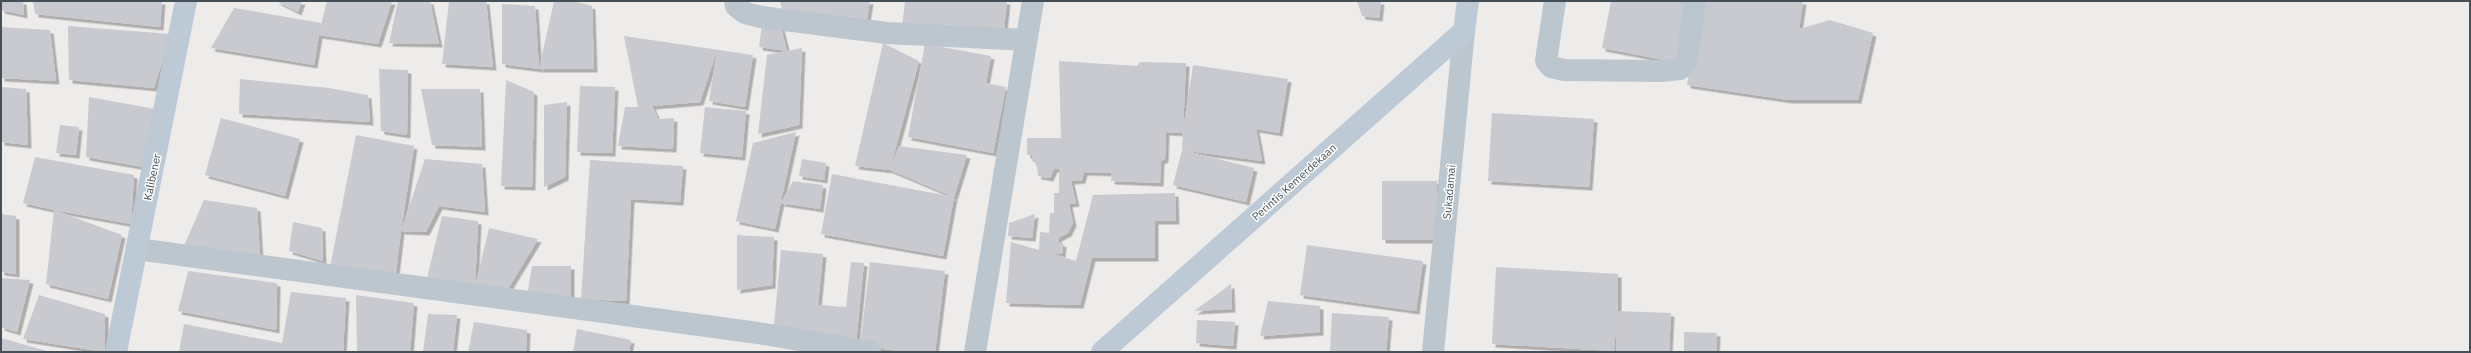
<svg xmlns="http://www.w3.org/2000/svg" width="2471" height="353" font-family="'IBM Plex Sans',sans-serif">
	<style>
		.building { fill: #c8cad0; filter: url(#shadow) }
		.lines { fill: none; stroke-linecap: round; stroke-linejoin: round }
		.street { stroke: #bcc6ce; stroke-width: 22 }
		.secondary { stroke: #bdc9d5; stroke-width: 22 }
		.labels { text-anchor: middle; dominant-baseline: central; stroke-width: 3; stroke-linejoin: round; paint-order: stroke }
		.street-label { font-size: 11px; fill: #444f58; stroke: #fff }
	</style>
	<defs>
		<filter id="shadow"><feDropShadow dx="3.5" dy="3.5" stdDeviation="0" flood-color="#0004"/></filter>
	</defs>
	<rect width="100%" height="100%" fill="#eeebeb"/>
	<g class="building">
		<polygon points="1,1 23,1 24,15 1,10"/>
		<polygon points="33,1 162,1 160,27 35,14"/>
		<polygon points="276,1 302,1 298,12"/>
		<polygon points="327,1 392,1 378,44 319,35 314,65 211,48 234,8 321,23 319,33"/>
		<polygon points="398,1 430,1 439,44 389,43"/>
		<polygon points="449,1 486,1 493,67 442,64"/>
		<polygon points="554,1 573,1 592,6 594,69 539,69 502,64 502,4 535,6 539,69"/>
		<polygon points="780,1 870,1 866,25 783,12"/>
		<polygon points="905,1 1007,1 1004,29 902,27"/>
		<polygon points="1357,1 1381,1 1379,18 1362,16"/>
		<polygon points="1611,1 1686,1 1675,62 1602,48"/>
		<polygon points="1699,1 1803,1 1799,29 1830,20 1873,33 1858,100 1789,100 1687,85"/>
		<polygon points="762,25 781,27 787,51 759,47"/>
		<polygon points="68,26 171,34 154,88 69,80"/>
		<polygon points="1,27 50,30 56,81 1,78"/>
		<polygon points="624,36 753,55 745,107 709,101 717,50 700,102 652,106 658,119 674,118 673,149 618,146 625,107 638,107"/>
		<polygon points="883,43 919,61 890,169 899,146 967,155 954,197 890,170 855,166"/>
		<polygon points="925,44 991,56 986,83 1006,87 993,153 908,137"/>
		<polygon points="802,48 799,125 758,134 767,55"/>
		<polygon points="1059,61 1137,66 1140,62 1186,63 1183,131 1193,65 1288,79 1279,133 1256,129 1262,161 1182,150 1254,168 1246,202 1173,185 1182,150 1183,133 1166,132 1165,159 1161,161 1160,183 1111,181 1112,173 1084,172 1082,180 1071,181 1076,203 1069,204 1073,223 1068,233 1058,238 1059,242 1063,244 1062,254 1050,253 1076,261 1093,195 1175,193 1176,221 1155,221 1155,258 1092,258 1080,305 1006,303 1011,242 1039,250 1040,232 1049,233 1050,213 1054,213 1054,193 1059,193 1059,169 1054,169 1050,178 1038,176 1037,164 1032,161 1033,155 1027,155 1027,138 1061,138"/>
		<polygon points="379,69 408,70 407,135 381,131"/>
		<polygon points="240,79 329,88 368,95 370,122 239,114"/>
		<polygon points="506,80 534,92 532,187 501,186"/>
		<polygon points="580,86 615,87 612,153 577,152"/>
		<polygon points="1,87 26,89 28,145 1,142"/>
		<polygon points="421,89 480,89 482,147 432,145"/>
		<polygon points="89,97 161,110 149,168 86,157"/>
		<polygon points="567,102 565,177 544,187 544,105"/>
		<polygon points="705,107 746,111 742,157 700,153"/>
		<polygon points="1492,113 1594,119 1589,187 1488,181"/>
		<polygon points="221,118 300,139 285,196 205,175"/>
		<polygon points="60,125 79,127 76,155 56,153"/>
		<polygon points="796,132 775,229 736,221 753,143"/>
		<polygon points="356,135 414,146 401,231 425,159 482,164 485,212 439,206 426,232 401,231 395,280 330,267"/>
		<polygon points="35,157 134,175 131,224 54,210 122,235 108,299 46,284 54,210 23,203"/>
		<polygon points="802,159 826,163 824,180 799,176"/>
		<polygon points="590,160 683,166 680,202 631,199 626,301 581,299"/>
		<polygon points="832,174 954,197 943,256 821,234"/>
		<polygon points="793,181 823,185 820,209 781,203"/>
		<rect x="1382" y="181" width="55" height="59"/>
		<polygon points="204,200 257,208 260,256 184,246"/>
		<polygon points="1,214 16,216 16,274 1,272"/>
		<polygon points="1035,214 1032,238 1008,236 1009,223"/>
		<polygon points="442,216 478,221 475,287 427,278"/>
		<polygon points="293,222 322,228 323,261 289,251"/>
		<polygon points="489,228 538,239 506,292 475,287"/>
		<polygon points="737,235 774,237 772,285 737,290"/>
		<polygon points="1307,245 1423,261 1416,311 1300,295"/>
		<polygon points="781,250 823,254 818,305 846,307 851,262 864,263 856,343 773,336"/>
		<polygon points="870,262 945,271 935,352 908,352 860,346"/>
		<polygon points="532,266 571,266 571,301 527,296"/>
		<polygon points="1496,267 1618,274 1618,311 1671,313 1669,352 1616,352 1617,315 1614,351 1492,344"/>
		<polygon points="188,271 277,283 276,330 178,311"/>
		<polygon points="1,278 30,280 17,332 1,327"/>
		<polygon points="1231,284 1232,309 1194,311"/>
		<polygon points="291,292 346,298 343,352 179,352 184,324 282,343"/>
		<polygon points="39,295 105,314 105,352 23,339"/>
		<polygon points="356,295 414,303 410,352 357,352"/>
		<polygon points="1268,301 1320,306 1320,332 1260,336"/>
		<polygon points="1332,313 1389,317 1386,352 1330,352"/>
		<polygon points="428,314 457,315 453,352 423,352"/>
		<polygon points="1197,320 1235,322 1233,346 1196,343"/>
		<polygon points="474,322 527,330 526,352 468,352"/>
		<polygon points="577,329 631,340 629,352 573,352"/>
		<polygon points="1684,332 1717,333 1716,352 1684,351"/>
		<polygon points="1,338 50,352 1,352"/>
	</g>
	<g class="lines">
		<g class="street">
			<polyline points="735,1 736,6 745,13 761,17 887,33 1026,40"/>
			<polyline points="1555,1 1546,61 1551,67 1564,70 1661,71 1680,69 1687,59 1695,1"/>
			<polyline points="137,249 758,333 870,352"/>
			<polyline points="975,352 1033,1"/>
			<polyline points="1433,352 1464,31"/>
		</g>
		<g class="secondary">
			<polyline points="116,352 186,1"/>
			<polyline points="1102,352 1464,31 1468,1"/>
		</g>
	</g>
	<g class="labels">
		<g class="street-label">
			<text transform="translate(152 177) rotate(-78)">Kalibener</text>
			<text transform="translate(1294 182) rotate(-42)">Perintis Kemerdekaan</text>
			<text transform="translate(1449 192) rotate(-85)">Sukadamai</text>
		</g>
	</g>
	<rect width="2471" height="353" fill="none" stroke="#444f58" stroke-width="4"/>
</svg>
